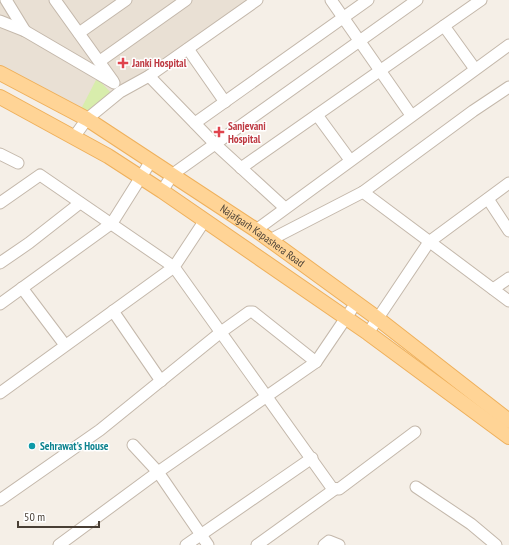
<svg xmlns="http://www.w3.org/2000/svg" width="509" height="545" font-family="'PT Sans Narrow',sans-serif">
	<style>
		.residential { fill: #e9e0d4 }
		.green { fill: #d8edac }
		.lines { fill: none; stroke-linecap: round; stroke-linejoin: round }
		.minor-casing { stroke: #c4b8ab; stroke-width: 13 }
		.major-casing { stroke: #efb05b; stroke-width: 16 }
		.minor { stroke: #fff; stroke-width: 11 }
		.major { stroke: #ffd496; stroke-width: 14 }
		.health-dot { fill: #e0444e; stroke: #fff; stroke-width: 1.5 }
		.culture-dot { fill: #0f9aa8; stroke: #fff; stroke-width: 1.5 }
		.labels { text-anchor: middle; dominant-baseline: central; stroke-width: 3; stroke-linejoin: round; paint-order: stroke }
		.health-label { font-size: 11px; font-weight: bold; fill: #be3a42; stroke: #fff; text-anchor: start }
		.street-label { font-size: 11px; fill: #493f35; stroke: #fff }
		.culture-label { font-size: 11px; font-weight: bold; fill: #0d838f; stroke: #fff; text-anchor: start }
	</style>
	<rect width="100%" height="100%" fill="#f5efe7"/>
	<polygon class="residential" points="0,0 256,0 92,114 0,67"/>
	<polygon class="green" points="97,78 113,95 92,114 81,109"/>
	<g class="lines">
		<defs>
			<g id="minor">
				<polyline points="6,0 25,31"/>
				<polyline points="55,0 113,81"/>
				<polyline points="331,0 411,115"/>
				<polyline points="0,21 25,31 114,83"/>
				<polyline points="444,26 475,69"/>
				<polyline points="79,33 126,0"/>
				<polyline points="188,49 225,102"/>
				<polyline points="100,61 186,0"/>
				<polyline points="149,76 215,144 285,208"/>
				<polyline points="317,115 350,160"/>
				<polyline points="195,123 368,0"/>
				<polyline points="74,137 87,119 120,92 149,76 257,0"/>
				<polyline points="0,154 18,163"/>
				<polyline points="241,168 481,0"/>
				<polyline points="162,191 173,174 417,0"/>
				<polyline points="363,192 509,301"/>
				<polyline points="488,199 509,231"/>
				<polyline points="0,203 40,175 174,267 0,393"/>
				<polyline points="205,220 174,267 332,488 339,489 415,432"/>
				<polyline points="256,230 509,45"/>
				<polyline points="270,240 363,192 473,111 509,87"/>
				<polyline points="0,263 29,243 80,203"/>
				<polyline points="22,288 65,345"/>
				<polyline points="493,289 509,278"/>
				<polyline points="0,304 112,223 151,161"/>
				<polyline points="113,311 161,381"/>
				<polyline points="368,333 429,242 509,183"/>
				<polyline points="133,445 158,472 208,545"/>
				<polyline points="416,487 471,524 496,545"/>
				<polyline points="0,500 100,430 221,332 249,312 253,312 316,362"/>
				<polyline points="59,545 158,472 316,362 356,303"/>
				<polyline points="186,545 312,458"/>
				<polyline points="257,545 335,489"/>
				<polyline points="324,545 329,541 339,545"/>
			</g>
			<g id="major">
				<path id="s1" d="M0 73 87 119 256 230 377 318 509 421"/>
				<polyline points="0,97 108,156 162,191 368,333 509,437"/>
			</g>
		</defs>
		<use href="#minor" class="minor-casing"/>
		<use href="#major" class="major-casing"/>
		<use href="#minor" class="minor"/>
		<use href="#major" class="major"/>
	</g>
	<g class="health-dot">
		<path d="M121 57h4v4h4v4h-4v4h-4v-4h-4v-4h4z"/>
		<path d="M217 126h4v4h4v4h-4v4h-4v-4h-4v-4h4z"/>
	</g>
	<circle class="culture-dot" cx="32" cy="446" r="4"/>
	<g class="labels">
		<g class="health-label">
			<text x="132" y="63">Janki Hospital</text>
			<text x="228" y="126">Sanjevani<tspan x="228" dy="13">Hospital</tspan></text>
		</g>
		<g class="street-label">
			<text stroke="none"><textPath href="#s1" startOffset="309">Najafgarh Kapashera Road</textPath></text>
		</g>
		<g class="culture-label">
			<text x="40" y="446">Sehrawat's House</text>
		</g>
	</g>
	<path d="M18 521v6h81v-6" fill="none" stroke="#493f35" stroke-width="2"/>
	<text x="24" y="521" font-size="12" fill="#493f35" stroke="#ffffff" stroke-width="3" paint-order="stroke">50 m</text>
</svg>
